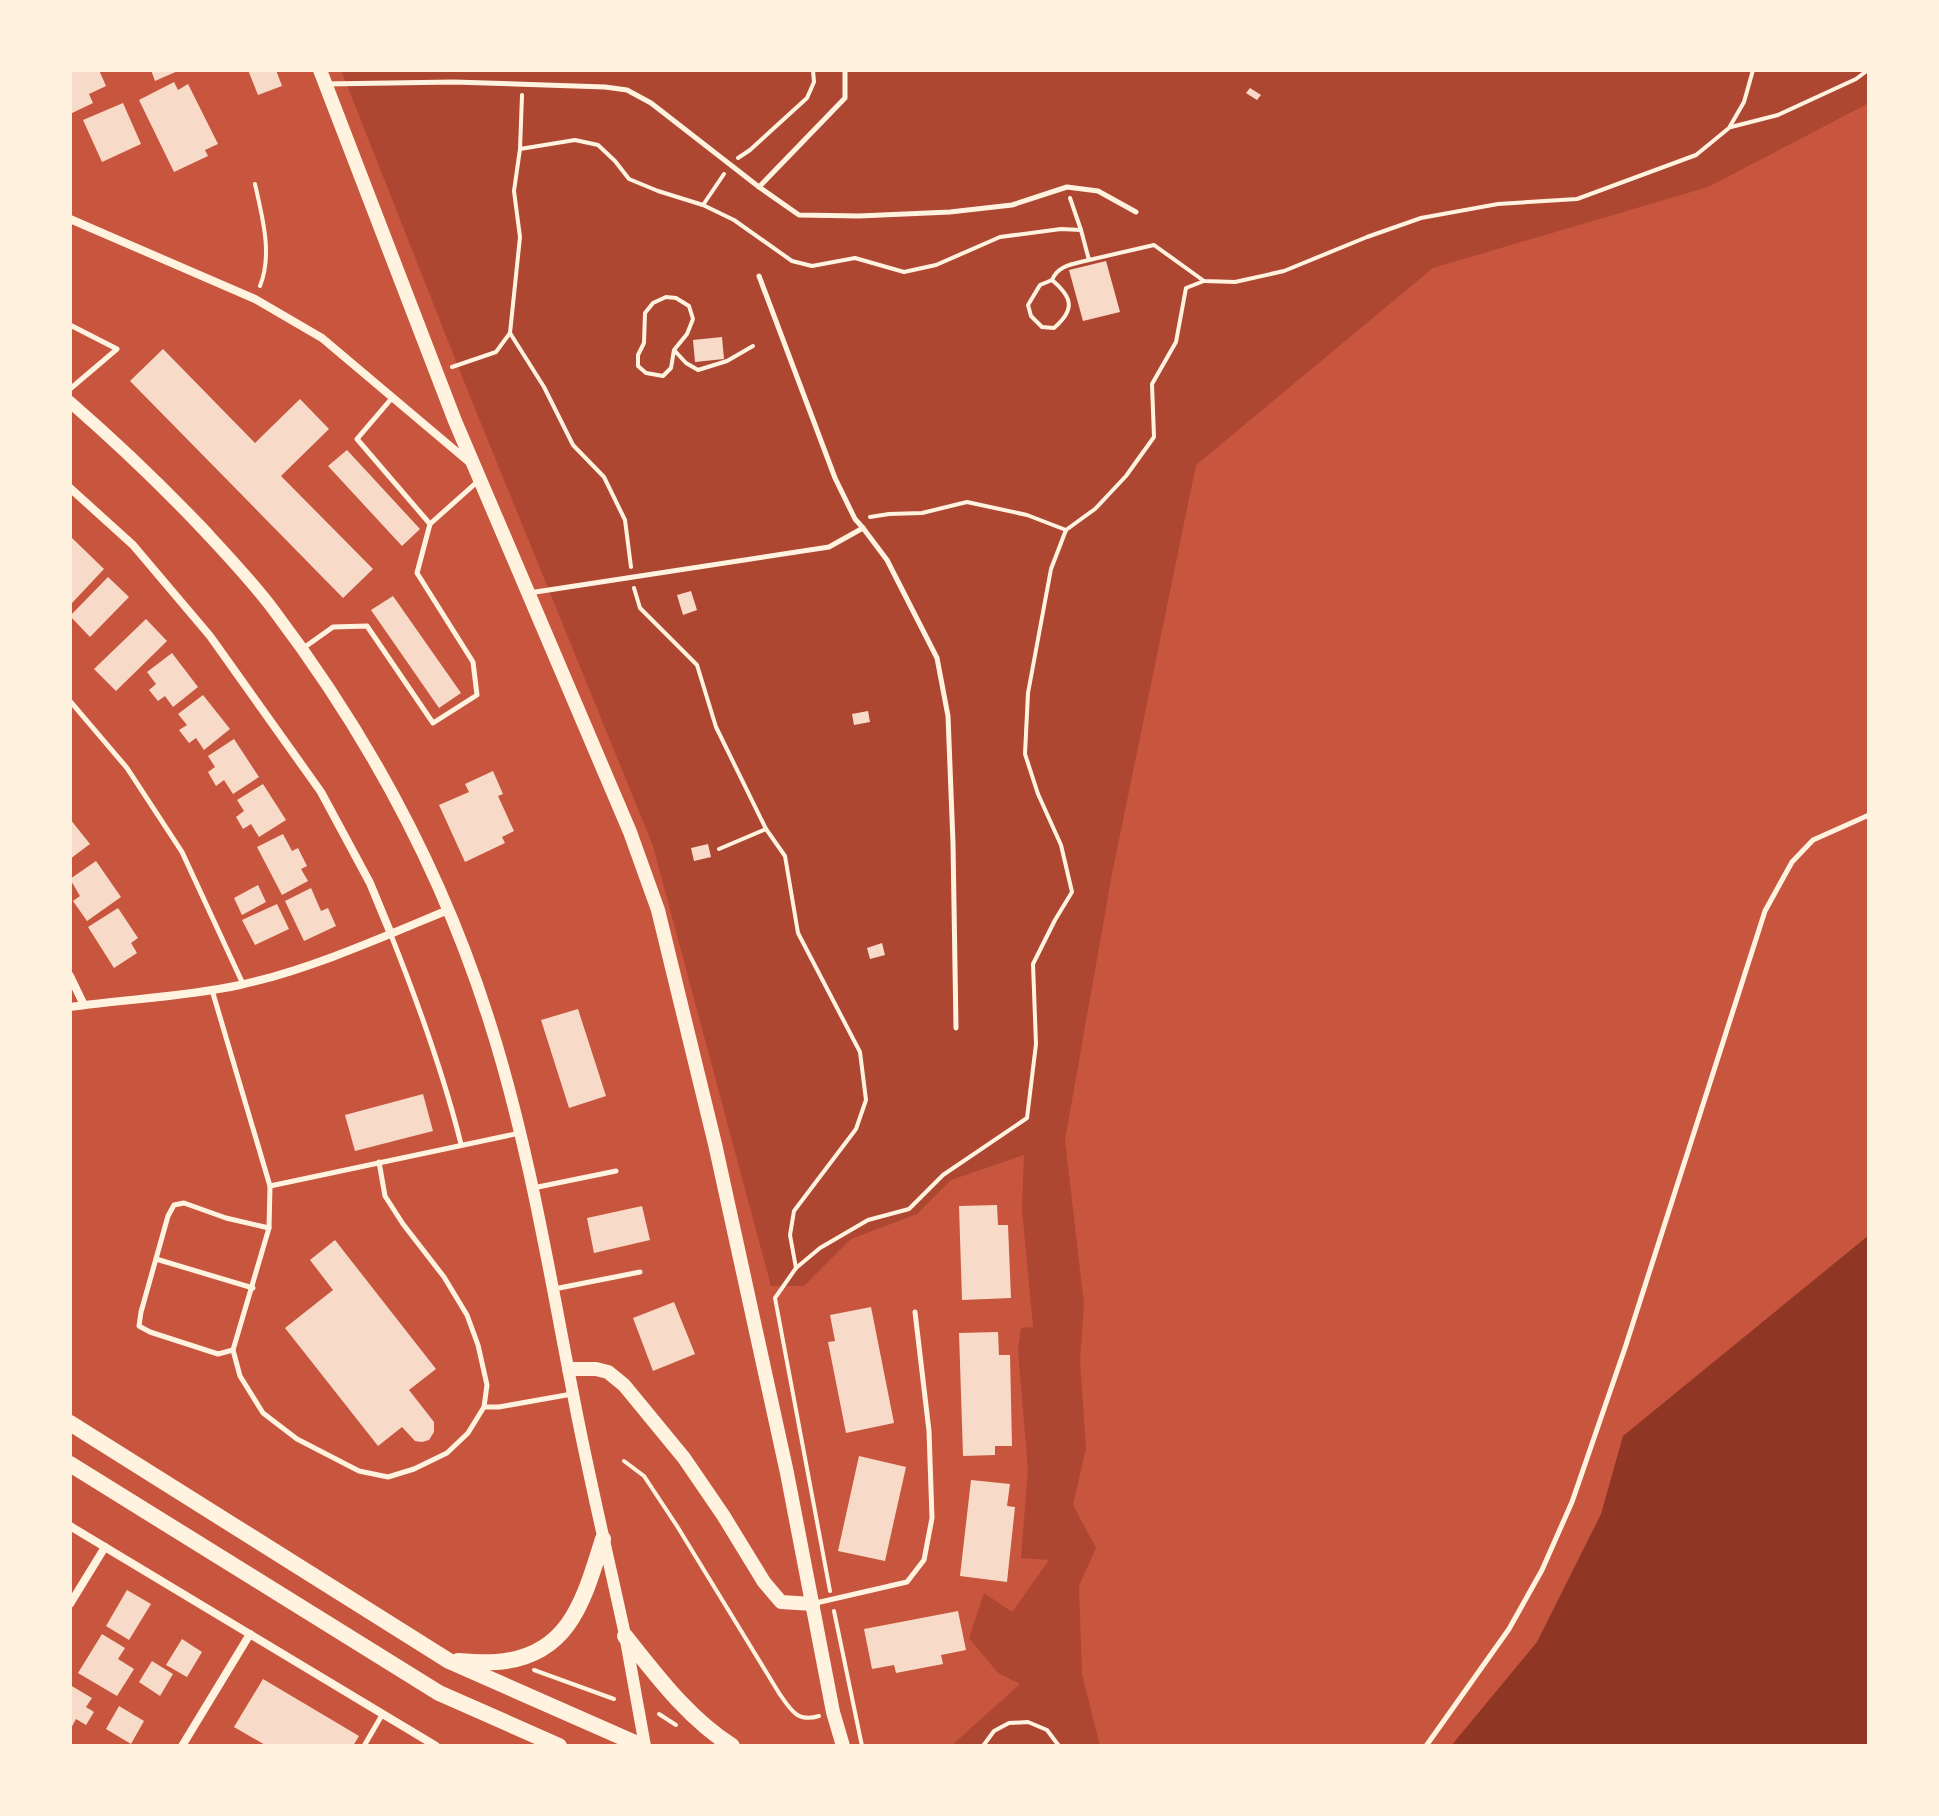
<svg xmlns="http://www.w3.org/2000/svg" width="1939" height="1816" font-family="Arial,sans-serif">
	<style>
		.green { fill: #ae4732 }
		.water { fill: #8f3625 }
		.building { fill: #f7dbc8 }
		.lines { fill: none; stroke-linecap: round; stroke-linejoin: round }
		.path { stroke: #fff3e0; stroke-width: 4 }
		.service { stroke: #fff3e0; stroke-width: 5 }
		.minor { stroke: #fff3e0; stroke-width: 8 }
		.tertiary { stroke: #fff3e0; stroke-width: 12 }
		.secondary { stroke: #fff3e0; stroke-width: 14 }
		.primary { stroke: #fff3e0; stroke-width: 16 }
	</style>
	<rect width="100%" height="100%" fill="#c8553d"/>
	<polygon class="green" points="341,70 1869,70 1869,103 1708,187 1433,268 1196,465 1112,874 1065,1140 1084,1304 1080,1360 1086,1448 1073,1505 1096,1548 1079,1586 1082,1674 1100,1746 951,1746 1020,1684 998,1673 969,1638 984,1593 1012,1612 1049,1560 1021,1558 1028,1470 1018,1350 1021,1328 1033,1327 1022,1209 1024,1155 951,1180 917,1214 851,1239 804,1286 771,1286 653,846 469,394"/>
	<polygon class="water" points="1869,1235 1869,1746 1451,1746 1537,1642 1601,1514 1623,1436"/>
	<g class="building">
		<polygon points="70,70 99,70 106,86 89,94 93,103 70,114"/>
		<polygon points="151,70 180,70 155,81"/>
		<polygon points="248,70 276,70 282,86 258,95"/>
		<polygon points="174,82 178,90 188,84 218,144 205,150 208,156 174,172 139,100"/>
		<polygon points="1250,88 1261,95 1257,100 1246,93"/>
		<polygon points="123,103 141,144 102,162 83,120"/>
		<polygon points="1106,261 1120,312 1083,321 1069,270"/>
		<polygon points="722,337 724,359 695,362 693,340"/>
		<polygon points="163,349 255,443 300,399 329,429 281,476 373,569 343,598 130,381"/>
		<polygon points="347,450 420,529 402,546 328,466"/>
		<polygon points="72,538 104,569 72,603 70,601 70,540"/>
		<polygon points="108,577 129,597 90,637 70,616"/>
		<polygon points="691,591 697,610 683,615 677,595"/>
		<polygon points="393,596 461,693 439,708 371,610"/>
		<polygon points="146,619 167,641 116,691 94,669"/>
		<polygon points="172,653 198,687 173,707 165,696 158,701 149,690 156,684 147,672"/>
		<polygon points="203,695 230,729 204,750 196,738 189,743 179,730 187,725 178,714"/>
		<polygon points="868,711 870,722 854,725 852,714"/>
		<polygon points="234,739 259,777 233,794 224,780 216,786 208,772 215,767 208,756"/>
		<polygon points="493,771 503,794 498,796 514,831 502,837 505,843 465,862 439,805 469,792 465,784"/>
		<polygon points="263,784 286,820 259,837 251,824 243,829 236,817 244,811 237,800"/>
		<polygon points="70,819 90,844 70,859"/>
		<polygon points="283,834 292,851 298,848 307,866 301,869 308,881 282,895 257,847"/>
		<polygon points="708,844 711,857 694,861 691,848"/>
		<polygon points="96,861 121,897 87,921 73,901 80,896 70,879"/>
		<polygon points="258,885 266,902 242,915 234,898"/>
		<polygon points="311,888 321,911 328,908 336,926 304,941 285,901"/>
		<polygon points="277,904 289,929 255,945 242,920"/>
		<polygon points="118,908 138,938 131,943 137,953 114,968 88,927"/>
		<polygon points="882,943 885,955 870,959 867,948"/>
		<polygon points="578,1009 606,1096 569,1108 541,1020"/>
		<polygon points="423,1094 433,1131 355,1151 345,1115"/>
		<polygon points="997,1205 998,1225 1008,1225 1011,1298 962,1300 959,1206"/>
		<polygon points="642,1206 650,1240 594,1253 587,1218"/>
		<polygon points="335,1240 436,1369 409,1390 434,1422 434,1432 429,1440 422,1442 415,1441 402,1427 378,1446 285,1328 333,1290 310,1260"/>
		<polygon points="674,1302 695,1354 653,1371 633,1318"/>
		<polygon points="871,1307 894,1423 846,1433 828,1342 835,1341 830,1315"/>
		<polygon points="998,1332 999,1355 1010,1355 1012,1446 995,1446 995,1455 963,1456 959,1333"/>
		<polygon points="859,1456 906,1467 885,1561 838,1551"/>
		<polygon points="971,1480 1010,1484 1007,1506 1015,1507 1007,1582 960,1576"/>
		<polygon points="127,1590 151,1604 129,1640 106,1626"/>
		<polygon points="958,1611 966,1650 941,1655 943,1664 896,1673 894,1665 872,1669 864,1629"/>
		<polygon points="102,1634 125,1648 118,1659 134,1669 117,1696 78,1673"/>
		<polygon points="182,1639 202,1652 187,1677 166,1665"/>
		<polygon points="152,1661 173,1674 160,1696 139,1682"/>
		<polygon points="263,1679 359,1736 353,1746 267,1746 234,1727"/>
		<polygon points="70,1685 92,1698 86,1707 94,1712 86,1725 76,1719 70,1730"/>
		<polygon points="119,1706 144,1721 131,1744 106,1729"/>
	</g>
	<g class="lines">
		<g class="path">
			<polyline points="522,95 520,149 575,140 598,145 615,161 629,179 658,191 703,205 734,220 792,261 812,266 855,258 904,272 936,265 1000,237 1061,229 1081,230 1089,260 1154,245 1204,281 1235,282 1284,271 1367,237 1421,218 1498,204 1577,199 1696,155 1729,128 1744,102 1753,70"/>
			<polyline points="1731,127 1778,115 1856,79 1868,70"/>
			<polyline points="738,158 750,150 807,98 814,82 813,70"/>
			<path d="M255 184C262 216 273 254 260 286"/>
			<polyline points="1070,198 1081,230"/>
			<polyline points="703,205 724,174"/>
			<path d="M1052 280C1072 297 1076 309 1054 328L1042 327 1031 316 1028 305 1040 285 1052 280C1058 265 1074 264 1089 260"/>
			<polyline points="510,333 544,387 573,445 604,477 625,520 631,567"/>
			<polyline points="674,350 671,368 663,376 646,373 638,366 638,355 644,343 645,313 653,303 666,297 676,298 689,306 693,319 687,334 674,350 686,363 698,370 727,361 753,346"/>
			<polyline points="452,367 496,352 510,333 520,237 514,191 520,149"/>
			<polyline points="870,517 889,514 922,513 967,502 1027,515 1066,530"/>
			<polyline points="634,588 640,608 697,665 716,727 766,829 785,856 798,933 860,1052 866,1100 856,1129 794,1211 790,1235 796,1268"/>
			<polyline points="719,849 766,829"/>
			<path d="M624 1461 644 1476 677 1526 779 1693C790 1709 797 1723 819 1716"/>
			<polyline points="830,1591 775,1298 796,1268 820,1248 868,1220 909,1209 943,1175 1027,1118 1036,1044 1033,964 1055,920 1072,892 1061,845 1038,794 1025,754 1028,693 1051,569 1066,530 1095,509 1126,476 1154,437 1152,384 1176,342 1186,288 1204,281"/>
			<polyline points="834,1611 862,1746"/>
			<polyline points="534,1670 614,1699"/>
			<polyline points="659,1714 676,1725"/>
			<polyline points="983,1746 994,1731 1009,1723 1028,1722 1047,1730 1059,1746"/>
		</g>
		<g class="service">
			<polyline points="326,84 454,82 605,87 627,90 651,103 759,187 799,215 859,216 950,212 1012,205 1067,187 1098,191 1136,212"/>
			<polyline points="759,187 845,98 845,70"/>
			<polyline points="759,276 835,478 855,519 863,528 887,560 937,658 948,716 953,843 956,1028"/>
			<polyline points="70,325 117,349 70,389"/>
			<polyline points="392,398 357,439 430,524 477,482"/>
			<polyline points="529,593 829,547 863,528"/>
			<polyline points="302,649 333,627 367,626 433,723 477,695 473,662 417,573 430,524"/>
			<polyline points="70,701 127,768 182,852 243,984"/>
			<path d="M391 935C418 1003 443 1072 461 1144"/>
			<polyline points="212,990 270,1186 269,1228 233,1350 240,1376 263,1413 297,1439 359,1471 388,1477 414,1469 447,1453 468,1433 484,1407 487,1385 478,1345 467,1315 444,1277 403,1224 385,1196 379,1162"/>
			<polyline points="270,1186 520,1133"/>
			<polyline points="533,1188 616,1171"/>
			<polyline points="156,1259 253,1288"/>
			<polyline points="554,1289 640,1272"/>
			<polyline points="233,1350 218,1354 150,1332 139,1326 141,1312 168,1216 174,1205 184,1203 226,1218 269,1228"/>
			<polyline points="484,1407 499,1407 572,1394"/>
			<polyline points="816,1603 907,1582 924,1560 932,1518 929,1431 915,1312"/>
			<polyline points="364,1746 382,1715"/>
			<polyline points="1426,1746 1509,1629 1542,1570 1572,1502 1625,1348 1765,911 1792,862 1813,840 1869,815"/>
		</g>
		<g class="minor">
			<polyline points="70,219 255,299 322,338 469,462"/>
			<polyline points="70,488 133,545 210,636 321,792 370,883 391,934"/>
			<polyline points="70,976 84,1005"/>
			<path d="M70 1007C127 999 184 997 240 985 309 970 383 937 448 910"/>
			<polyline points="70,1526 436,1746"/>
			<polyline points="70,1604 105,1547"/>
			<polyline points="182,1746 250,1634"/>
		</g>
		<path class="tertiary" d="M70 402C116 442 159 483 201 527 226 554 253 582 275 612 368 735 441 870 488 1017 528 1141 549 1271 574 1399 589 1478 608 1556 625 1635 632 1672 638 1709 645 1746"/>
		<g class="secondary">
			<polyline points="320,70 455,421 630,832 658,910 715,1144 787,1473 833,1712 843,1746"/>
			<polyline points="569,1369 596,1369 608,1372 624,1385 684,1458 723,1515 764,1582 781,1602 813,1604"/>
		</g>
		<g class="primary">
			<polyline points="70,1423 449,1661 642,1746"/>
			<polyline points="70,1464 439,1693 559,1746"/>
			<path d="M625 1636C657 1676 688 1718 732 1746"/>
			<path d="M458 1661C471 1662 484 1663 496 1662 570 1657 584 1599 603 1539"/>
		</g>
	</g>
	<rect width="1939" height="1816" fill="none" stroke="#fff3e0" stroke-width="144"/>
</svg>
